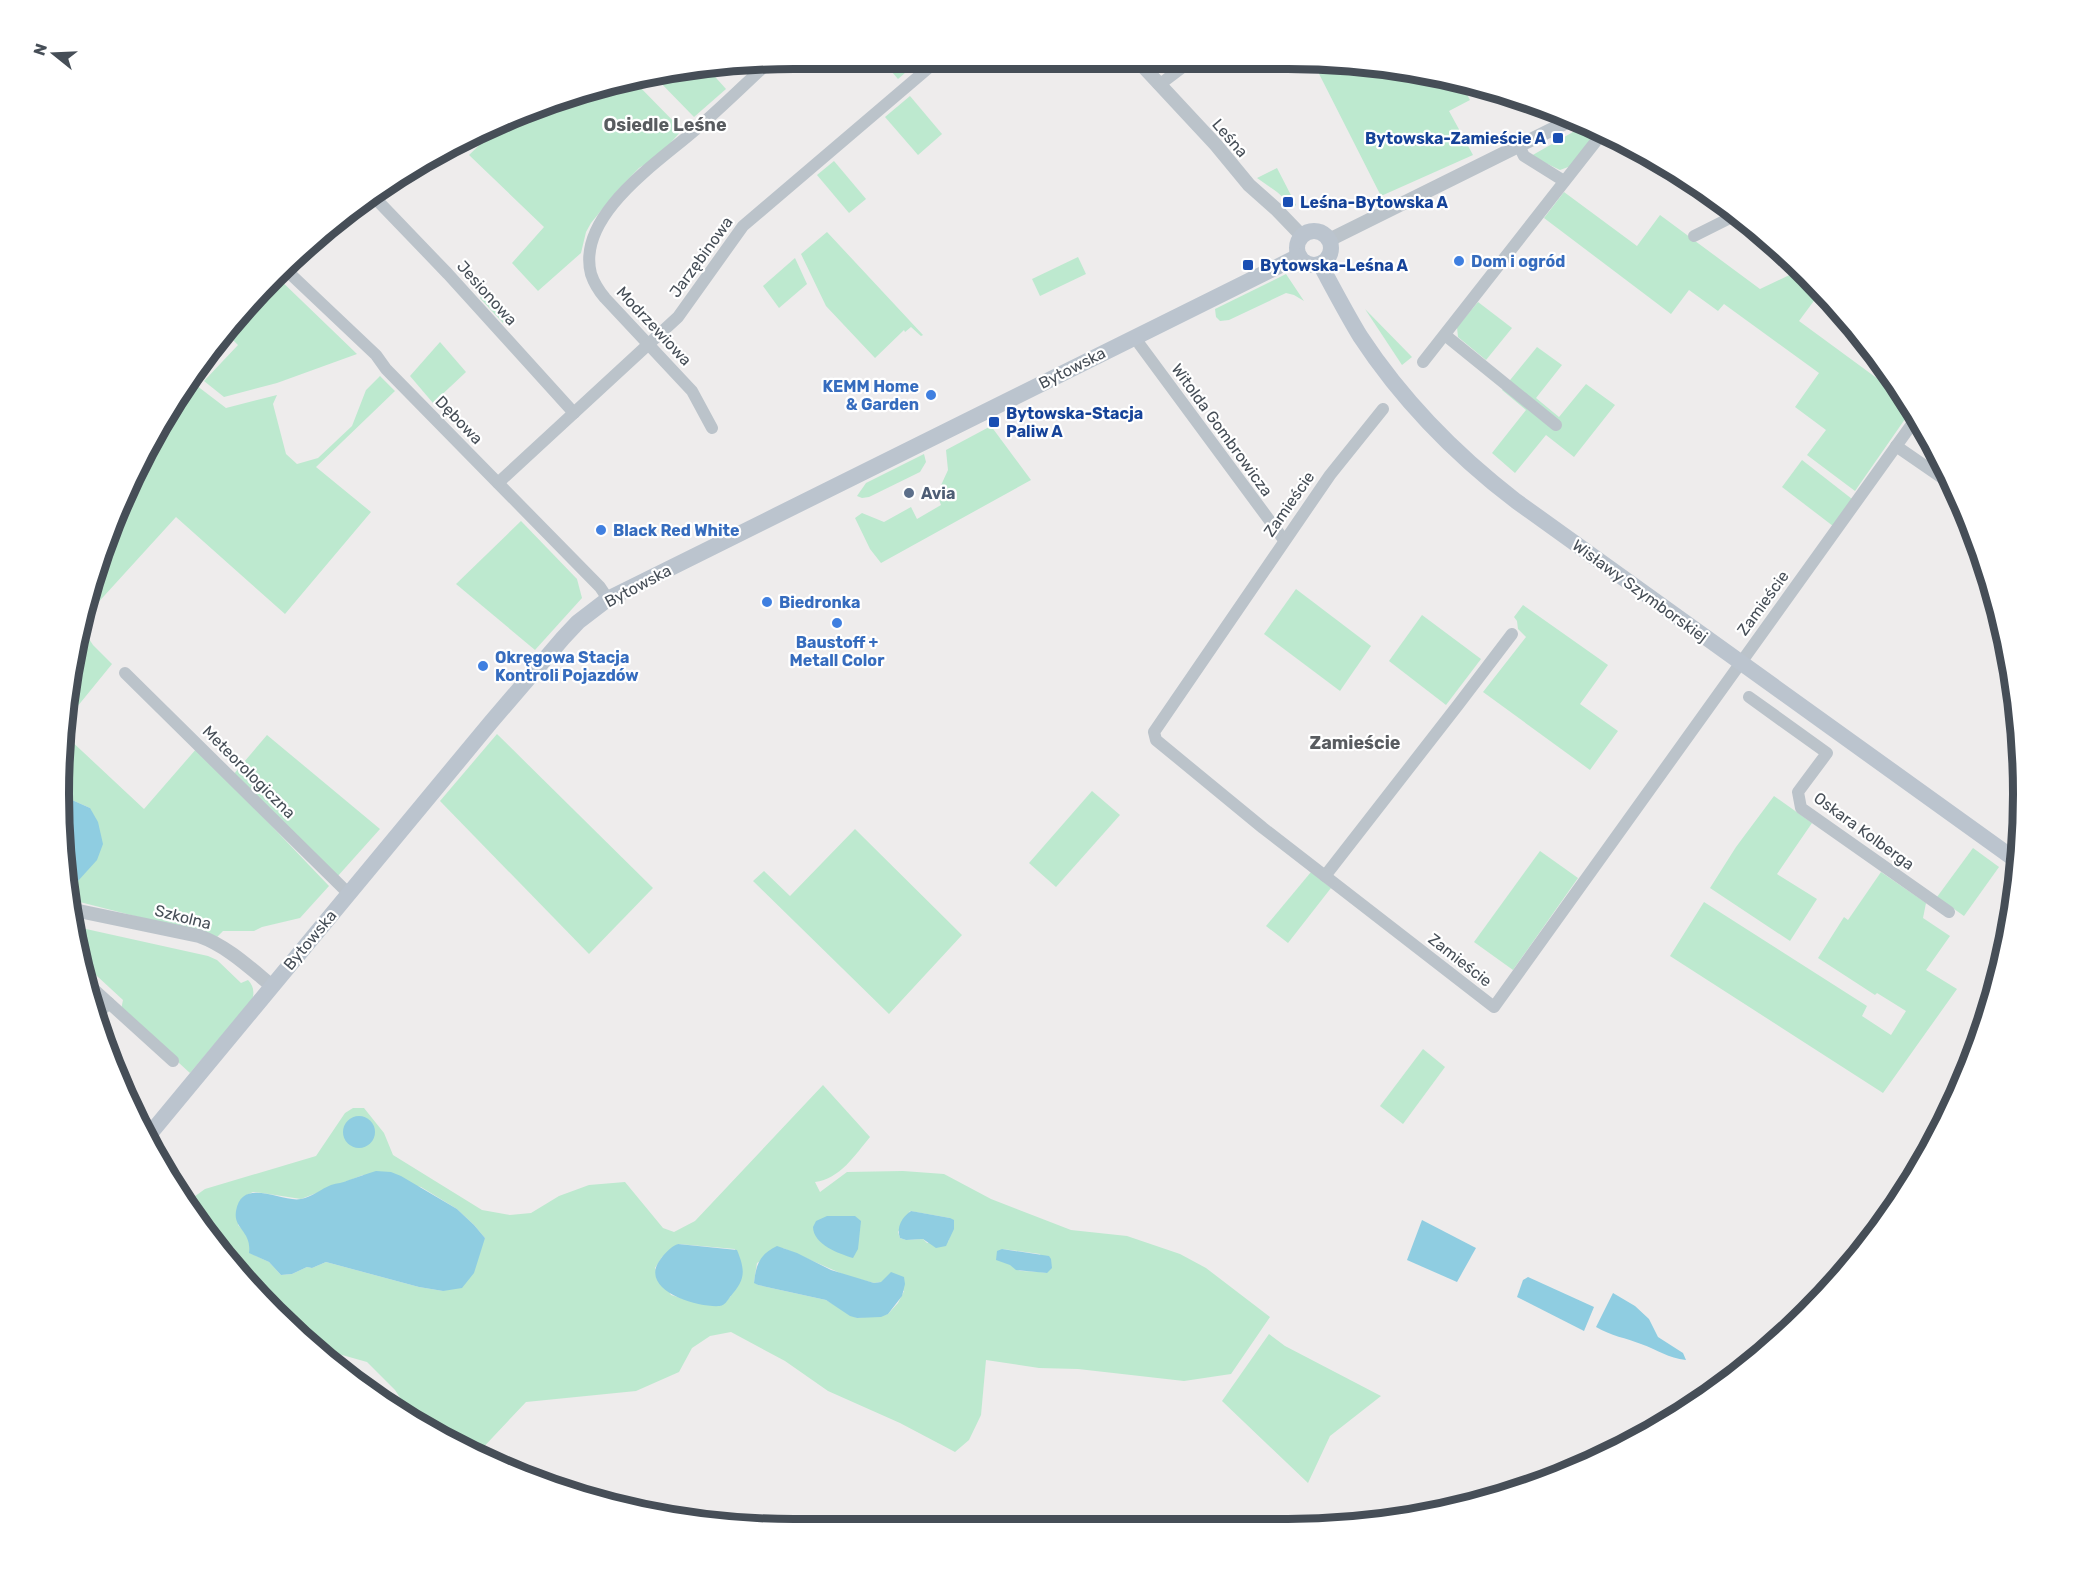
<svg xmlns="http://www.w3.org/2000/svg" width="2082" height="1588" font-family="Rubik,sans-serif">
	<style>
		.green { fill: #bde9cf; fill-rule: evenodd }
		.water { fill: #8fcde1 }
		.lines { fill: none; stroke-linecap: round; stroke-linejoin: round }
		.minor { stroke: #bbc3ca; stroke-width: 12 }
		.tertiary { stroke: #bbc3ca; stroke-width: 14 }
		.secondary { stroke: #bbc4ce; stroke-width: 16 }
		.transit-dot { fill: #1a4fb4; stroke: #fff; stroke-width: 2 }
		.shop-dot { fill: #3f7fe0; stroke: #fff; stroke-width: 2 }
		.service-dot { fill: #5c6f8a; stroke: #fff; stroke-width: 2 }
		.labels { text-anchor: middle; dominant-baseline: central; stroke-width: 4.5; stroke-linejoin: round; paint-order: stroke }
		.street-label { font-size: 16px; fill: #464e57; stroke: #fff }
		.transit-label { font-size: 16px; font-weight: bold; fill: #164399; stroke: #fff; text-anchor: start }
		.shop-label { font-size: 16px; font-weight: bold; fill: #366cbe; stroke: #fff; text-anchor: start }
		.service-label { font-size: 16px; font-weight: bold; fill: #4e5e75; stroke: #fff; text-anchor: start }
		.neighbourhood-label { font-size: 18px; font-weight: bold; fill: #595c60; stroke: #fff }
		.rim { fill: none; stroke: #464e57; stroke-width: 8 }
	</style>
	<rect width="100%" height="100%" fill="#eeecec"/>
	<g class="green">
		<polygon points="881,59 921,59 898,79"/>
		<polygon points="1145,60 1179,60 1166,72 1157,72"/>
		<polygon points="1312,60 1336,60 1460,81 1470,100 1449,111 1473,155 1381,196"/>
		<polygon points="709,70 726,89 694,117 655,77"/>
		<polygon points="633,80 682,130 659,156 639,168 617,191 591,223 586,232 581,253 538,291 512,263 544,227 469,155 498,127 603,84"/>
		<polygon points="910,96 942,134 918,155 885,117"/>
		<polygon points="1587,124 1600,129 1571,166 1560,170 1531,156"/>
		<polygon points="834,161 866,199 849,213 817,175"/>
		<polygon points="1277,168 1296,205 1294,207 1277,192 1257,178"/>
		<polygon points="1564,192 1637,246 1660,215 1760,289 1802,269 1822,290 1799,321 1908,401 1912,409 1855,491 1807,455 1826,430 1795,407 1819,373 1724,304 1718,311 1689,290 1671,314 1544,218"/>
		<polygon points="827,232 923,335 921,336 911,327 905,332 904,330 875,358 826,306 801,254"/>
		<polygon points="1078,257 1086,274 1040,296 1032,279"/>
		<polygon points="795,258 807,284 779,308 763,286"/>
		<polygon points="274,274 357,354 277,383 224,397 204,381 238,345 226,333"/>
		<polygon points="1286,274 1304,301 1294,295 1286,293 1229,320 1220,321 1216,317 1215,309"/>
		<polygon points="484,293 508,318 503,323 480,298"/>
		<polygon points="1478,302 1512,328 1486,360 1458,337 1457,327"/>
		<polygon points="1365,309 1412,357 1402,365"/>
		<polygon points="440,342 466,372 433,403 410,376"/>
		<polygon points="1537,347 1562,365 1536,398 1559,417 1586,384 1615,405 1574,457 1546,435 1515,473 1492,453 1526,410 1502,390"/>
		<polygon points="380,376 395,391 316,467 371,512 285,614 176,517 84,618 135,468 188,379 226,408 277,395 273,404 286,454 297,464 318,458 352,426 366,390"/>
		<polygon points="991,426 1031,480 881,563 870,549 855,518 862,513 884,522 911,507 917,519 941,505 937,494 948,470 946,450"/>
		<polygon points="924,454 926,462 920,472 869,497 862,498 857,496 866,483"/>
		<polygon points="1802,460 1852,499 1833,526 1782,487"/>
		<polygon points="521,521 577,579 582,598 535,650 456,584"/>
		<polygon points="1296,589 1371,646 1340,691 1264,634"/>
		<polygon points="1523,605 1608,665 1580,704 1618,731 1590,770 1483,692 1526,637 1518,629 1517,621 1514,617"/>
		<polygon points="1422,615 1481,659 1446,705 1389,661"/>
		<polygon points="81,627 93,645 112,664 68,718 73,650"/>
		<polygon points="497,734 653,888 589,954 440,801"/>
		<polygon points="267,735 380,829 337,877 233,775"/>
		<polygon points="67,737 144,809 197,748 329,886 300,918 262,927 254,931 223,931 217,937 72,900 68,884 78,881 90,808 63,796"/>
		<polygon points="1092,791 1120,815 1056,887 1029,863"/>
		<polygon points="1774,796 1812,823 1777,874 1817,899 1790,941 1710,888 1736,847"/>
		<polygon points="855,829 962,935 889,1014 753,881 764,871 790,896"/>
		<polygon points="1973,848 1999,867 1964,916 1937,897"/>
		<polygon points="1540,851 1578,878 1513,970 1474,942"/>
		<polygon points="1311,872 1331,888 1288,943 1266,926"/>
		<polygon points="1881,872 1926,903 1923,918 1950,936 1926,970 1957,989 1883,1093 1670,956 1704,902 1867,1006 1862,1016 1891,1035 1906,1011 1877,993 1875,995 1818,958 1844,917 1848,920"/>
		<path d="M77 927 208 956 217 960 241 983 248 980C253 985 255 992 252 1000L190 1073 121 1010 123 1000 84 964Z"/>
		<polygon points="1423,1049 1445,1067 1403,1124 1380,1106"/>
		<path d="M823 1085 870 1137C855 1155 840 1179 815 1182L820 1192 847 1172 903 1171 944 1174 991 1199 1071 1230 1127 1236 1180 1254 1206 1268 1270 1317 1231 1374 1184 1381 1078 1369 1039 1368 986 1360 981 1415 969 1440 955 1452 900 1423 828 1391 785 1361 731 1332 710 1336 692 1348 679 1372 636 1391 526 1402 477 1454 426 1431 418 1425 395 1390 367 1362 335 1353 326 1354 274 1314 184 1204 205 1189 316 1156 345 1113 353 1108H364L384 1133 393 1155 482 1210 510 1215 531 1213 559 1196 589 1185 625 1182 663 1228 674 1232 695 1221ZM363 1175 421 1187 457 1209 474 1225 485 1238 443 1291 419 1287 326 1262 312 1268 307 1267 292 1274 281 1275 269 1262 250 1253C251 1240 247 1234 238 1225L245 1196 253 1192 262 1193 301 1199ZM910 1211 950 1218V1236L948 1242 927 1243 923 1239 906 1240 900 1238 898 1232ZM678 1244 735 1249 731 1296 720 1306 694 1302 671 1295 655 1268 662 1257ZM783 1248 847 1276 874 1283 881 1282 904 1291 898 1303 888 1314 857 1318 826 1300 758 1285 754 1282 757 1263ZM1002 1249 1040 1254 1047 1273C1018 1268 1017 1279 1002 1249Z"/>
		<polygon points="1269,1334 1285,1346 1381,1396 1330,1436 1308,1483 1222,1401"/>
	</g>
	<g class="water">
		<polygon points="63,796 90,808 98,822 103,844 97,860 78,881 68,884 60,842"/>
		<circle cx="359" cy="1132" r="16"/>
		<path d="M376 1171 391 1172 401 1176 457 1209 474 1225 485 1238 474 1273 462 1288 443 1291 419 1287 326 1262 312 1268 307 1267 292 1274 281 1275 269 1262 249 1253C252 1231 233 1229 236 1211 242 1176 282 1203 301 1199 312 1197 321 1189 331 1185 337 1183 343 1183 349 1180 358 1177 366 1174 376 1171Z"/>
		<path d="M911 1211 950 1218 954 1220V1229L946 1246 936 1248 923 1239 906 1240 900 1238C896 1227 902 1217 911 1211Z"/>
		<path d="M827 1216H855L861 1221 858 1249 853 1258C839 1254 813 1244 813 1227L816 1221Z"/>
		<polygon points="1422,1220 1476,1248 1457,1282 1407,1260"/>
		<path d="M678 1244 737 1250C746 1272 745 1280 730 1297 727 1301 725 1305 720 1306 700 1308 642 1292 658 1263 663 1255 670 1247 678 1244Z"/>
		<path d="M777 1246 797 1253 831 1270 874 1283 881 1282 891 1272 904 1277 905 1284 902 1296 888 1314 881 1317 857 1318 850 1316 826 1300 758 1285 754 1283C756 1264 760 1254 777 1246Z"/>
		<polygon points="1002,1249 1049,1256 1051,1259 1052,1268 1047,1273 1016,1270 1010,1265 996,1260 997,1251"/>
		<polygon points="1528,1277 1594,1307 1584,1331 1517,1297 1523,1280"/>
		<path d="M1613 1293 1635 1306 1649 1319 1658 1337 1683 1353 1686 1360C1668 1358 1658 1350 1641 1344 1626 1338 1611 1336 1596 1327Z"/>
	</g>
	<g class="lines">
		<g class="minor">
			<polyline points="1159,85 1192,60"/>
			<polyline points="1519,146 1524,156 1564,181"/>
			<polyline points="374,197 448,274 574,413"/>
			<polyline points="1694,236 1736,215"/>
			<polyline points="283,267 376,355 386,369 600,587 608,599"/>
			<polyline points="1445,335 1556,425"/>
			<polyline points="1136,337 1140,345 1284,540"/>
			<polyline points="1423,362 1604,131"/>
			<polyline points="1383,409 1330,475 1154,732 1156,740 1263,828 1494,1007 1917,417"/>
			<path d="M712 428 692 391 605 298C599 291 594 283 591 274 576 216 657 163 694 131 720 109 744 85 769 62"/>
			<polyline points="1896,446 1954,486"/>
			<polyline points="498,483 678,317 743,226 939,59"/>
			<polyline points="125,673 349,894"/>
			<polyline points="1749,697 1827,753 1798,792 1801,808 1949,912"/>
			<polyline points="1325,876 1458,705 1512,634"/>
			<polyline points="88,984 173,1061"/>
			<polyline points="95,1016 109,1003"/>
		</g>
		<g class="tertiary">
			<polyline points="1136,59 1216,145 1249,185 1276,209 1302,236"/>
			<polyline points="1329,240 1573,119"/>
			<path d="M74 910 199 936C227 946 249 967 272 986"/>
		</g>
		<g class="secondary">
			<circle cx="1314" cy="248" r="17"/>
			<path d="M1320 264C1333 288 1346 313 1360 336 1402 400 1456 455 1516 501L2017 861"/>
			<polyline points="149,1135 491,722 563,638 578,622 608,599 1299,256"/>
		</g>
	</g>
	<g class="transit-dot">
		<rect x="1552" y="132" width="12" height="12" rx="3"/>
		<rect x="1282" y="196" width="12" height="12" rx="3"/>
		<rect x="1242" y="259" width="12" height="12" rx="3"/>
		<rect x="988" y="416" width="12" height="12" rx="3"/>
	</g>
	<g class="shop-dot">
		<circle cx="1459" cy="261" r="6"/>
		<circle cx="931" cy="395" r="6"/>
		<circle cx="601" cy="530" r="6"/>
		<circle cx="767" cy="602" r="6"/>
		<circle cx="837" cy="623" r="6"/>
		<circle cx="483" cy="666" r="6"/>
	</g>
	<circle class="service-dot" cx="909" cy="493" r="6"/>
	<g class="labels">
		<g class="street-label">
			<text transform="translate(1230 138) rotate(49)">Leśna</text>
			<text transform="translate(701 257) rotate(-54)">Jarzębinowa</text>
			<text transform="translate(487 293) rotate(48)">Jesionowa</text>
			<text transform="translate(654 326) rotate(47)">Modrzewiowa</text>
			<text transform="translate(1072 368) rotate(-27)">Bytowska</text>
			<text transform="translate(459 420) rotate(46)">Dębowa</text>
			<text transform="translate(1222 430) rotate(54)">Witolda Gombrowicza</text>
			<text transform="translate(1289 504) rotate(-55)">Zamieście</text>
			<text transform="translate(638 586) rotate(-28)">Bytowska</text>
			<text transform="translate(1640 591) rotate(36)">Wisławy Szymborskiej</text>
			<text transform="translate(1763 603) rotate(-54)">Zamieście</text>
			<text transform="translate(249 772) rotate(45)">Meteorologiczna</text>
			<text transform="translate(1864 831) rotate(36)">Oskara Kolberga</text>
			<text transform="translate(183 917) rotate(14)">Szkolna</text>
			<text transform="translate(310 940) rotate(-50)">Bytowska</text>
			<text transform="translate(1460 960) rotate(38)">Zamieście</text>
		</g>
		<g class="transit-label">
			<text x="1546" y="138" text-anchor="end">Bytowska-Zamieście A</text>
			<text x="1300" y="202">Leśna-Bytowska A</text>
			<text x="1260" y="265">Bytowska-Leśna A</text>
			<text x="1006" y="413">Bytowska-Stacja<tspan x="1006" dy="18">Paliw A</tspan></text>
		</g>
		<g class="shop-label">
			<text x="1471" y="261">Dom i ogród</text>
			<text x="919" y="386" text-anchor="end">KEMM Home<tspan x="919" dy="18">&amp; Garden</tspan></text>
			<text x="613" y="530">Black Red White</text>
			<text x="779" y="602">Biedronka</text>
			<text x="837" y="642" text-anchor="middle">Baustoff +<tspan x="837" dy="18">Metall Color</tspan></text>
			<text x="495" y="657">Okręgowa Stacja<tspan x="495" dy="18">Kontroli Pojazdów</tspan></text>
		</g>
		<g class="service-label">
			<text x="921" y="493">Avia</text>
		</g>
		<g class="neighbourhood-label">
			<text x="665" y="125">Osiedle Leśne</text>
			<text x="1355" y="743">Zamieście</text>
		</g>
	</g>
	<path d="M0 0H2082V1588H0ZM794 69H1288A725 725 0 0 1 2013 794V794A725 725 0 0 1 1288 1519H794A725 725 0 0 1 69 794V794A725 725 0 0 1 794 69Z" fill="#fff" fill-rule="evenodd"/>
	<path class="rim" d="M794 69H1288A725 725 0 0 1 2013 794V794A725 725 0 0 1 1288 1519H794A725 725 0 0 1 69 794V794A725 725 0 0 1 794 69Z"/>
	<g transform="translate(54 54) rotate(288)" stroke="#ffffff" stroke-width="4.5" paint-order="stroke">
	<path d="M0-4.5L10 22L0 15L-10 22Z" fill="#464e57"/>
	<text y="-9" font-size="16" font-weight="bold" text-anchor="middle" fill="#464e57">N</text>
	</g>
</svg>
